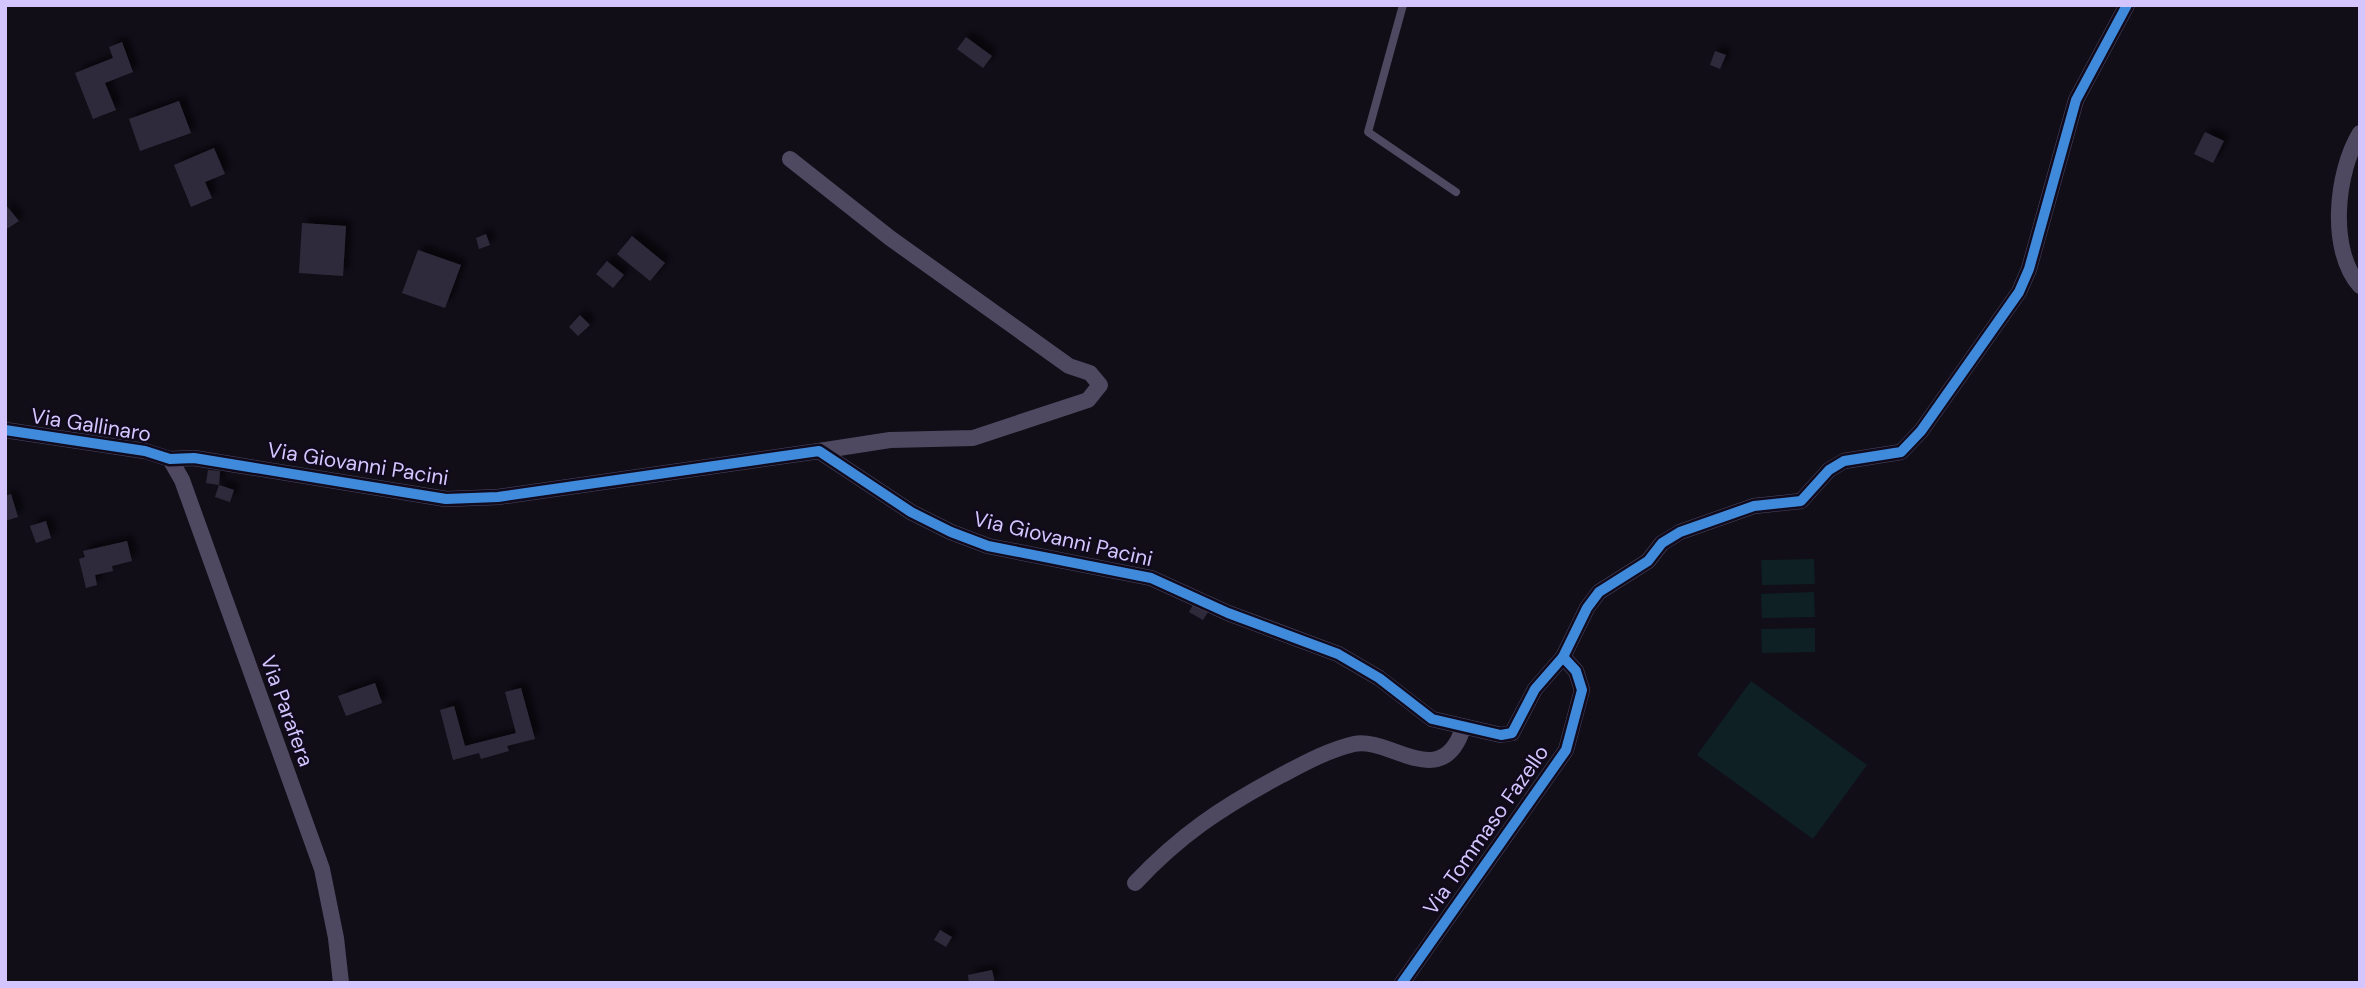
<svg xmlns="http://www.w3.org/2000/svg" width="2365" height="988" font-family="'DM Sans',sans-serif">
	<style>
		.green { fill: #0e2024 }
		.building { fill: #2f2b3b; filter: url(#shadow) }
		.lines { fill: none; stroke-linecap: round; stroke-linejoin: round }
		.service { stroke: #4e4961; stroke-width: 8 }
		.minor { stroke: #4e4961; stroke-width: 16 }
		.cycleway-casing { stroke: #100a1c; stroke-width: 15 }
		.cycleway { stroke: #408adc; stroke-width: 10 }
		.labels { text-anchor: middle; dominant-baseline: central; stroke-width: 5; stroke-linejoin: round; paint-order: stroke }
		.street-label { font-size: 21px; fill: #d4c5ff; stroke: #100a1c }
	</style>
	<defs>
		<filter id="shadow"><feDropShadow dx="6" dy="-6" stdDeviation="3.5" flood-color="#0009"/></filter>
	</defs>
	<rect width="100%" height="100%" fill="#110e18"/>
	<g class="green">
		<polygon points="1814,559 1815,584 1762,585 1761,560"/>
		<polygon points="1814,592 1815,617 1762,618 1761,594"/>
		<polygon points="1815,628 1815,652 1762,653 1761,629"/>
		<polygon points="1751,681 1867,765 1813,839 1697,755"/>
	</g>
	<g class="building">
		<polygon points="966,37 992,56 983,68 957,49"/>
		<polygon points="122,42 133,72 105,83 116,110 93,119 75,73 113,58 109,47"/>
		<polygon points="1715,51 1726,55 1720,69 1710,65"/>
		<polygon points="179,101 191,133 140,151 129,119"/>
		<polygon points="2205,132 2224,141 2213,163 2194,154"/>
		<polygon points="214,148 225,174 205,182 212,198 191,207 174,165"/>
		<polygon points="5,204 19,221 5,230"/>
		<polygon points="302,223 346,226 343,276 299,273"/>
		<polygon points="486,234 490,245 479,249 476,238"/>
		<polygon points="632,236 665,263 650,281 617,254"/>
		<polygon points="418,250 461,265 445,308 402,293"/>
		<polygon points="607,261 624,275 613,288 596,274"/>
		<polygon points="580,315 590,325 578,336 569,327"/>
		<polygon points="208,470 220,471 219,485 206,483"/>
		<polygon points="219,485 234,490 230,502 215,497"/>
		<polygon points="11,494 18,517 5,521 5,496"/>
		<polygon points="46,521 51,538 36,543 30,526"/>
		<polygon points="127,541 132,561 112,566 113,571 95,575 97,585 86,588 79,559 85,557 83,551"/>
		<polygon points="1194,603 1208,612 1203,620 1189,612"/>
		<polygon points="375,683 382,703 346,716 338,696"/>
		<polygon points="521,688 535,739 507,746 509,751 481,759 479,753 453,760 440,710 454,706 465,746 516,733 505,692"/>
		<polygon points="940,930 952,937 946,947 934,940"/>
		<polygon points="992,970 995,983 969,983 968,975"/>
	</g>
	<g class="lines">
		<polyline class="service" points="1403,5 1368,132 1456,192"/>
		<g class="minor">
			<path d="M2360 133C2336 172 2328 250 2360 286"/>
			<polyline points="790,159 890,238 1069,366 1090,373 1100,385 1088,400 973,438 890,440 819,451"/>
			<polyline points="5,430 145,451 170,459 194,458 446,499 498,497 819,451 911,512 951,532 988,546 1151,578 1228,613 1338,654 1379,678 1432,719 1501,735 1512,733 1535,689 1563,657"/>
			<polyline points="170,459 182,480 322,869 336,938 341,983"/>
			<path d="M1135 883C1180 835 1222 807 1280 776 1303 764 1328 750 1354 744 1389 736 1442 794 1463 728"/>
			<polyline points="1402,983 1566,750 1582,690 1576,671 1563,657 1587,608 1599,592 1648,561 1662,543 1680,532 1754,506 1801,501 1829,470 1844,461 1901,452 1921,431 2019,292 2029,269 2076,100 2127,5"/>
		</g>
		<defs>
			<g id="cycleway">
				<polyline points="5,430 145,451 170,459 194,458 446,499 498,497 819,451 911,512 951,532 988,546 1151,578 1228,613 1338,654 1379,678 1432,719 1501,735 1512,733 1535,689 1563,657"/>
				<polyline points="1402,983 1566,750 1582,690 1576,671 1563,657 1587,608 1599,592 1648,561 1662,543 1680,532 1754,506 1801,501 1829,470 1844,461 1901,452 1921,431 2019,292 2029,269 2076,100 2127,5"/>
			</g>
		</defs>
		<use href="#cycleway" class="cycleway-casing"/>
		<use href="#cycleway" class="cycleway"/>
	</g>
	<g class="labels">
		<g class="street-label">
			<text transform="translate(91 425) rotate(9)">Via Gallinaro</text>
			<text transform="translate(358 464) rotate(9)">Via Giovanni Pacini</text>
			<text transform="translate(1063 539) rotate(13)">Via Giovanni Pacini</text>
			<text transform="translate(287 711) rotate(70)">Via Parafera</text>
			<text transform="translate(1486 830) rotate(-55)">Via Tommaso Fazello</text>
		</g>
	</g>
	<rect width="2365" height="988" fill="none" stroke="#d4c5ff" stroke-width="14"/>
</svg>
